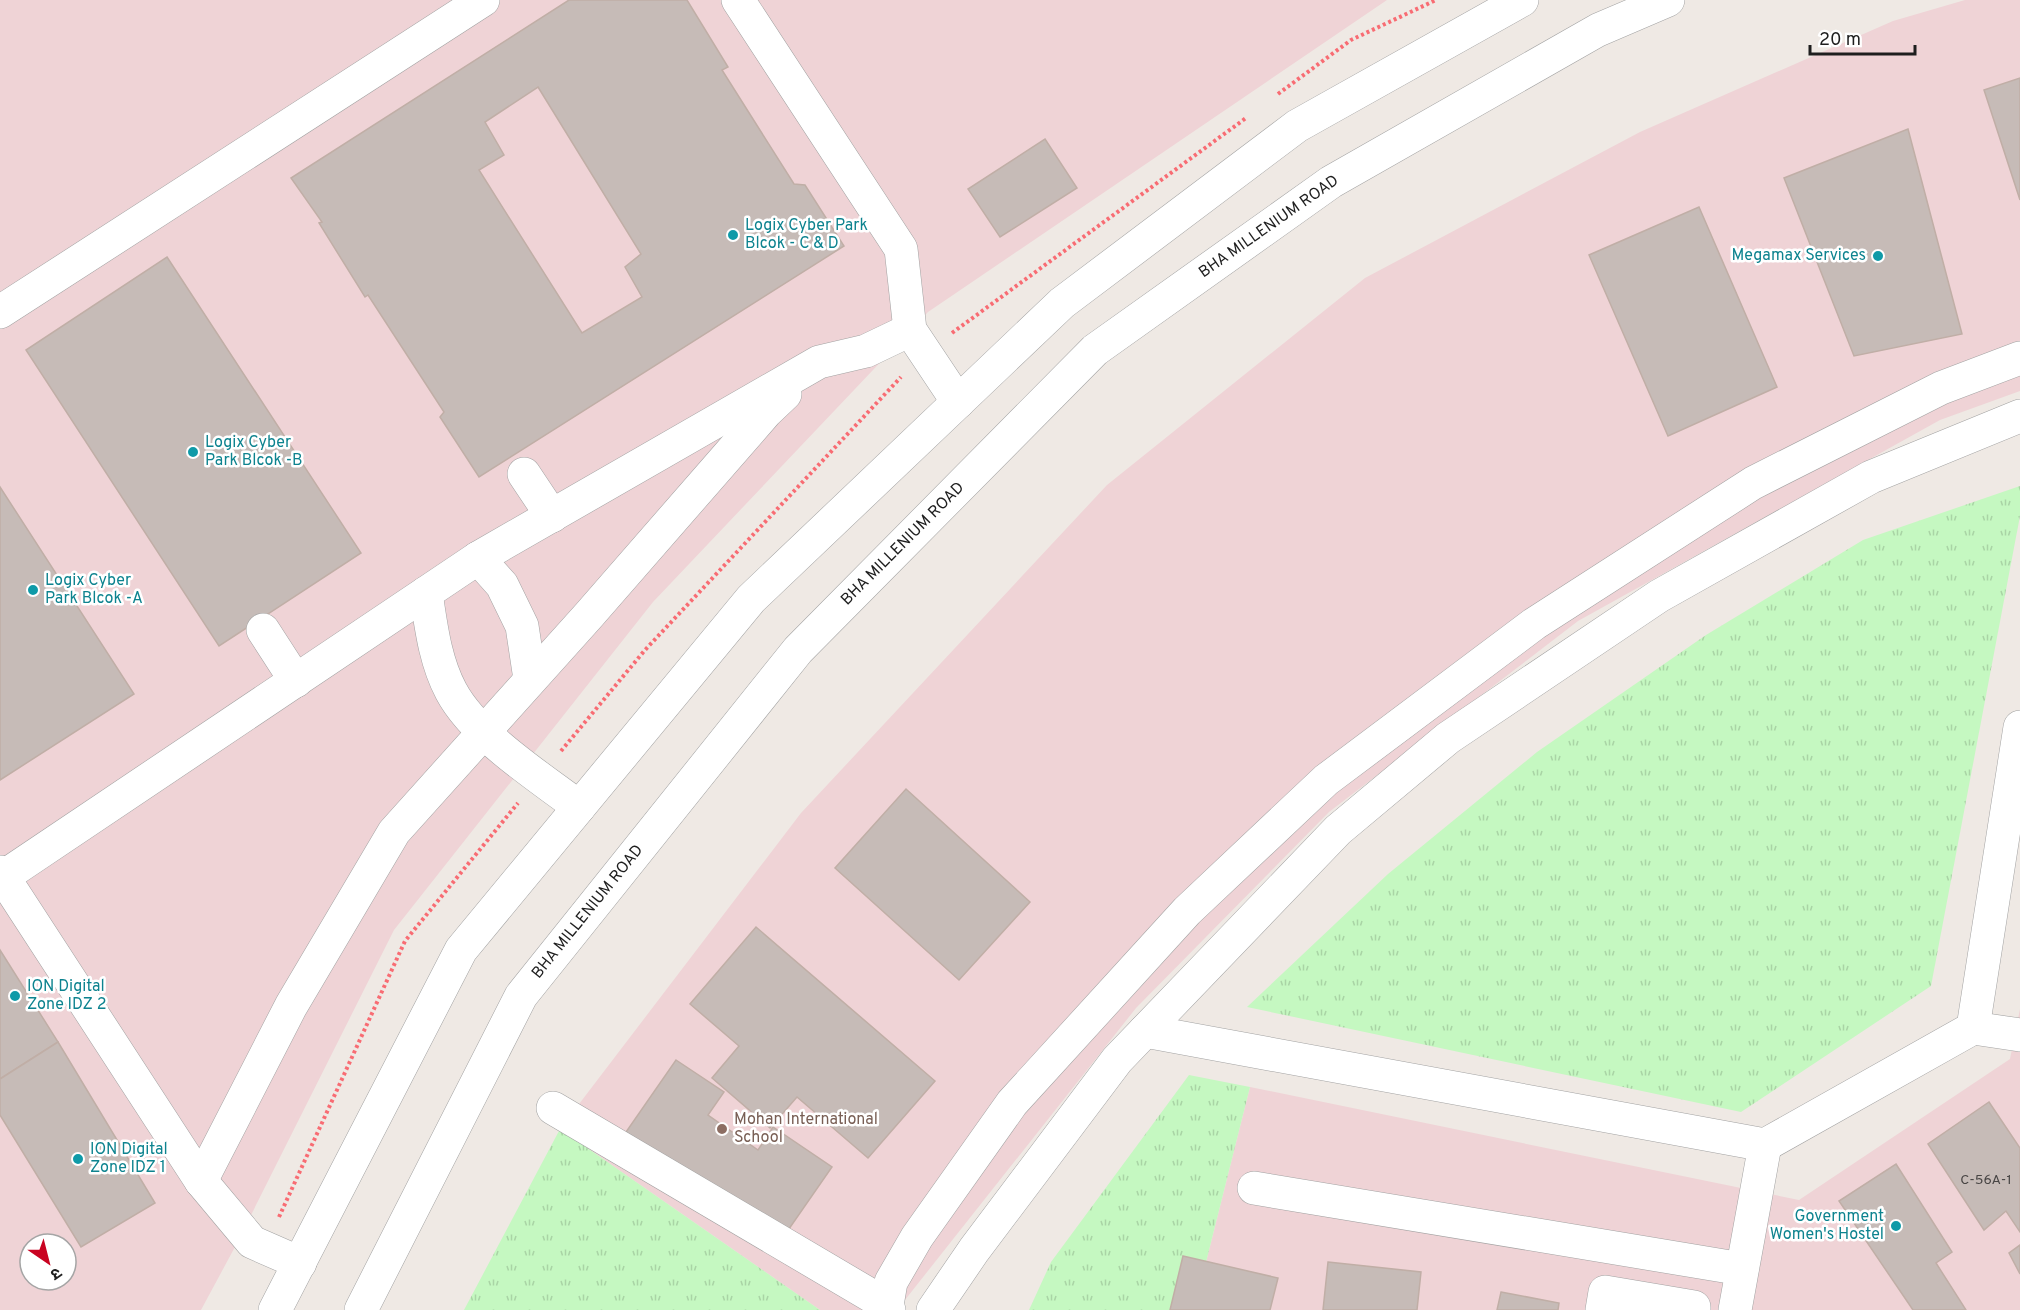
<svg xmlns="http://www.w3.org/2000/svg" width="2020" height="1310" font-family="Overpass,'Noto Sans Devanagari',sans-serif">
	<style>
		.commercial { fill: #efd3d6; fill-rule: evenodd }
		.park { fill: url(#park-tufts) }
		.building { fill: #c6bbb7; stroke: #c0aea6; stroke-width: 1.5; fill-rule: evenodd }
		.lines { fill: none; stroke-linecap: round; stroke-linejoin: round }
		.minor-casing { stroke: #a2a2a2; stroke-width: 34 }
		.path { stroke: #f86c73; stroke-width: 4; stroke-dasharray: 3 3; stroke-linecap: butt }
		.minor { stroke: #fff; stroke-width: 33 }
		.culture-dot { fill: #0f9aa8; stroke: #fff; stroke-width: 2 }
		.education-dot { fill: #8d6e63; stroke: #fff; stroke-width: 2 }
		.labels { text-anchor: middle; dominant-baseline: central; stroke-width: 5; stroke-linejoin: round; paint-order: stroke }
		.number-label { font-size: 14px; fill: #484544 }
		.culture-label { font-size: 16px; fill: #0d838f; stroke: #fff; text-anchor: start }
		.street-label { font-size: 16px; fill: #1e1e1e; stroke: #fff }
		.education-label { font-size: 16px; fill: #785e54; stroke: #fff; text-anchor: start }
	</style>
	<defs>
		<pattern id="park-tufts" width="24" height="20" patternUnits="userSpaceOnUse" patternTransform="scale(1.5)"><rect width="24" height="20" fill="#c5f8c1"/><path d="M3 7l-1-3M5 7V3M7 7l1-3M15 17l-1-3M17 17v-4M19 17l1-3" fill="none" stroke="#a9d4a5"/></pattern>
	</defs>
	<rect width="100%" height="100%" fill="#efe9e4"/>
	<g class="commercial">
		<path d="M0 0H1387L928 312 653 602 394 930 236 1245 201 1310H0ZM30 1244H66V1280H30Z"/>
		<polygon points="1965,0 2020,0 2020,391 1940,420 1578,621 1329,812 1136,1008 897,1310 820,1310 560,1129 801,813 1107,485 1365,278 1640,132 1893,21"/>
		<polygon points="2020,1009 2020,1310 1194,1310 1250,1087 1799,1200 2010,1059"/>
	</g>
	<g class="park">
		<polygon points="2020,486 2020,516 1931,986 1741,1112 1247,1007 1388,874 1537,752 1706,635 1863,540"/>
		<polygon points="1189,1075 1250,1087 1194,1310 1029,1310 1051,1262"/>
		<polygon points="560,1129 820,1310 464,1310"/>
	</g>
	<g class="building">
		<path d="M569 0H687L728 67 722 70 794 184 805 185 844 246 479 477 440 417 444 412 368 295 365 297 319 223 322 222 291 178ZM538 87 641 254 625 267 642 297 582 333 479 170 504 155 485 122Z"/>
		<polygon points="2020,78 2020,200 1984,90"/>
		<polygon points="1908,129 1962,334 1854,356 1784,178"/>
		<polygon points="1045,139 1077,188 1000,237 968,189"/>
		<polygon points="1699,207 1777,387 1668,436 1589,255"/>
		<polygon points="167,257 361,553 219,646 26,350"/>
		<polygon points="0,487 134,694 0,780"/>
		<polygon points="906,789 1030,902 959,980 835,868"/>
		<polygon points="756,927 935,1081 868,1158 797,1097 770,1128 712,1078 739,1046 690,1004"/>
		<polygon points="0,950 58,1042 0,1079"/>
		<polygon points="58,1042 155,1203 81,1247 0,1115 0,1079"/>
		<polygon points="676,1060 724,1092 708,1115 758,1150 773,1127 832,1167 782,1239 626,1132"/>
		<polygon points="1989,1102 2020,1148 2020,1232 2006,1211 1984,1230 1928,1144"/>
		<polygon points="1896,1164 1952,1252 1936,1263 1966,1310 1913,1310 1839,1201"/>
		<polygon points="2020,1245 2020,1274 2009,1253"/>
		<polygon points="1183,1256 1278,1278 1270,1310 1170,1310"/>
		<polygon points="1328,1262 1421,1272 1417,1310 1323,1310"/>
		<polygon points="1501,1292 1559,1303 1558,1310 1497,1310"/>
	</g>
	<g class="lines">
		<defs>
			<g id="minor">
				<polyline points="738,0 901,249 910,330 958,402"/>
				<polyline points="0,312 483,0"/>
				<polyline points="524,474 552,516"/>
				<polyline points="478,558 502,585 522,626 530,679"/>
				<path d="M426 593C431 626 435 661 451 691 475 736 538 776 579 807"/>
				<polyline points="263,630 296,681"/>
				<polyline points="0,872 201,1181 252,1242 300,1263"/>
				<polyline points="3,877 478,558 819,362 866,351 910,330"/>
				<polyline points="1973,1028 2020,1035"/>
				<polyline points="1145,1031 1765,1145 1973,1028 2020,727"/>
				<polyline points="553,1108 887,1305"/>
				<polyline points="201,1181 291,1006 394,832 589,615 766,412 785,394"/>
				<polyline points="1254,1188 1742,1269"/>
				<polyline points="275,1310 461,950 751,599 1062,303 1297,126 1522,0"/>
				<polyline points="361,1310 521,996 798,650 1095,350 1331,182 1598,30 1668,0"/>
				<polyline points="889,1310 887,1305 891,1282 917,1237 1012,1103 1187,911 1326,780 1534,624 1753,483 1941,388 2020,358"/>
				<polyline points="933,1310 974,1250 1117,1060 1338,830 1448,738 1659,596 1871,477 2020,416"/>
				<polyline points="1602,1310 1605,1292 1694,1307 1694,1310"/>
				<polyline points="1735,1310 1765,1145"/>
			</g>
		</defs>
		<use href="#minor" class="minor-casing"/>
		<g class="path">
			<polyline points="1278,94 1351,40 1436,0"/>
			<polyline points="952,333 1246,118"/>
			<polyline points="561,751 645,650 901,377"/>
			<polyline points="279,1217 405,941 518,803"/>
		</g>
		<use href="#minor" class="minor"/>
	</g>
	<g class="culture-dot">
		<circle cx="733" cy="235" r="6"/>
		<circle cx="1878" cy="256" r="6"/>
		<circle cx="193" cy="452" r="6"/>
		<circle cx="33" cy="590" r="6"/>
		<circle cx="15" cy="996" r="6"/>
		<circle cx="78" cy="1159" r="6"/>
		<circle cx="1896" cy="1226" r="6"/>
	</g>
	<circle class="education-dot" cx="722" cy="1129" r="6"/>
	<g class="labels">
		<g class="number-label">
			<text x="1986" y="1180">C-56A-1</text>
		</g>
		<g class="culture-label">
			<text x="745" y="226">Logix Cyber Park<tspan x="745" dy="18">Blcok - C &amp; D</tspan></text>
			<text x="1866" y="256" text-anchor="end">Megamax Services</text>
			<text x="205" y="443">Logix Cyber<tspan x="205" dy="18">Park Blcok -B</tspan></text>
			<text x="45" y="581">Logix Cyber<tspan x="45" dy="18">Park Blcok -A</tspan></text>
			<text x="27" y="987">ION Digital<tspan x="27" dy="18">Zone IDZ 2</tspan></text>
			<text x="90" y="1150">ION Digital<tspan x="90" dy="18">Zone IDZ 1</tspan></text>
			<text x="1884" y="1217" text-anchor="end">Government<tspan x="1884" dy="18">Women's Hostel</tspan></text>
		</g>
		<g class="street-label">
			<text transform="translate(1269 227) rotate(-35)">BHA MILLENIUM ROAD</text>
			<text transform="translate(903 544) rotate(-45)">BHA MILLENIUM ROAD</text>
			<text transform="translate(588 912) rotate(-51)">BHA MILLENIUM ROAD</text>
		</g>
		<g class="education-label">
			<text x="734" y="1120">Mohan International<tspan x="734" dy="18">School</tspan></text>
		</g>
	</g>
	<g transform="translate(48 1262) rotate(145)"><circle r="28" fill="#ffffff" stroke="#a5a5a5" stroke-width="1.5"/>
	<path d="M0-4.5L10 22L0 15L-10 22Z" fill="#c90321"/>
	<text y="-9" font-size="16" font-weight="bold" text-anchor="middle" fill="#1e1e1e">उ</text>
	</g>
	<path d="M1810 45v9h105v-9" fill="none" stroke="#1e1e1e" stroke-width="3"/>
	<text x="1819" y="45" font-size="18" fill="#1e1e1e" stroke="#ffffff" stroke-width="4.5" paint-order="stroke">20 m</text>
</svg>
